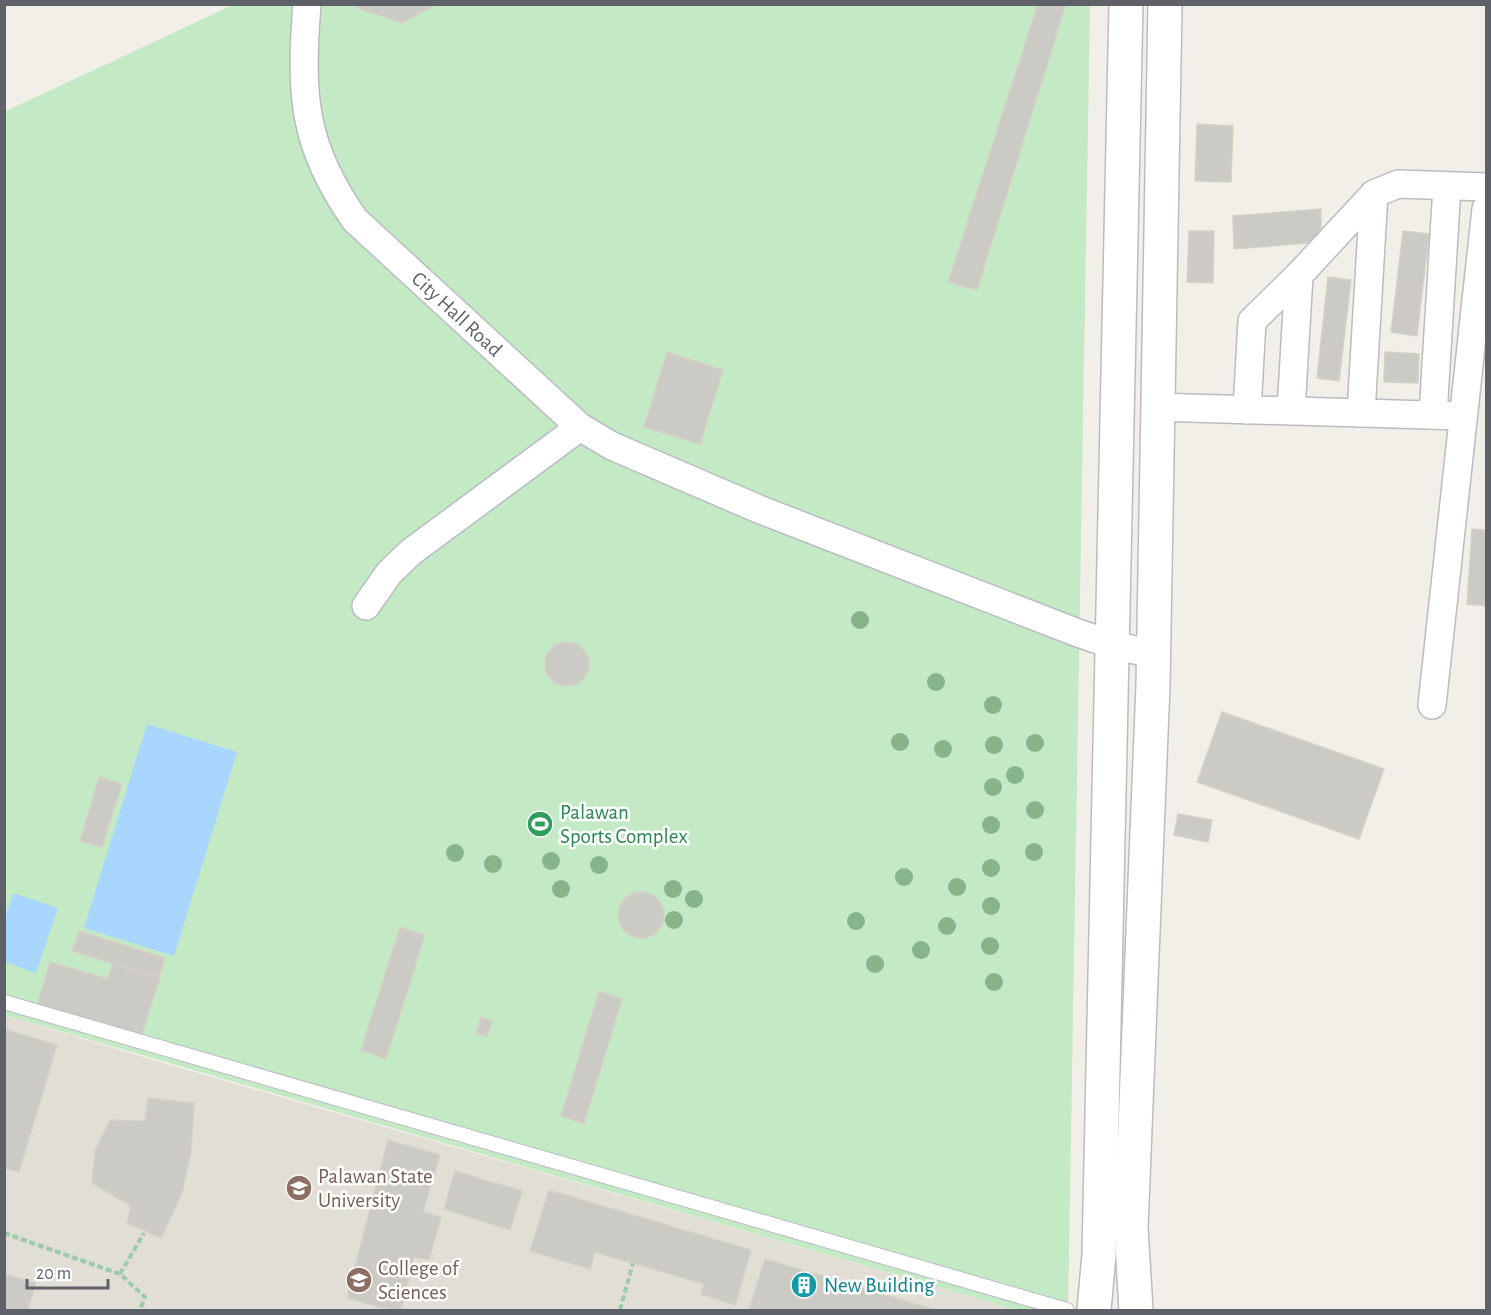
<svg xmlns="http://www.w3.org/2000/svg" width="1491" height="1315" font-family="'Alegreya Sans',sans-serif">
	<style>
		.education { fill: #e1ded5 }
		.green { fill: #c3e9c5 }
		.water { fill: #a9d6ff }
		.building { fill: #cccac4; stroke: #d6d1c5; stroke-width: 1.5 }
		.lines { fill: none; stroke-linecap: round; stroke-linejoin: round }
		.service-casing { stroke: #b9bcc1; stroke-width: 16 }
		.minor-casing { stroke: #b9bcc1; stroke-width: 30 }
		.tertiary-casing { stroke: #b9bcc1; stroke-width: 36 }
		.path { stroke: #9ccaab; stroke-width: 4; stroke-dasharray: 6 3; stroke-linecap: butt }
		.service { stroke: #fff; stroke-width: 14 }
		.minor { stroke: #fff; stroke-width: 27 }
		.tertiary { stroke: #fff; stroke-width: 33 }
		.tree { fill: #87b488 }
		.labels { text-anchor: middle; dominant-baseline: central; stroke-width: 5; stroke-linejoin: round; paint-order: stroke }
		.street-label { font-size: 21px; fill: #5e6268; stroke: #fff }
		.leisure-label { font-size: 21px; fill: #27864d; stroke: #fff; text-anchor: start }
		.education-label { font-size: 21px; fill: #785e54; stroke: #fff; text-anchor: start }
		.culture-label { font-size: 21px; fill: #0d838f; stroke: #fff; text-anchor: start }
	</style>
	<rect width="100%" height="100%" fill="#f1efe7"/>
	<polygon class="education" points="4,1015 170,1065 1017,1310 5,1310"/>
	<polygon class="green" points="233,5 1090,5 1068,1310 1017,1310 5,1015 4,112"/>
	<g class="water">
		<polygon points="147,724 237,752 174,956 84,928"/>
		<polygon points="13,893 58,908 36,973 5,962 5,918"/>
	</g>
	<g class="building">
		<polygon points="358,4 437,4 402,23 357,8"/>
		<polygon points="1038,4 1066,4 977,290 948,282"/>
		<polygon points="1197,124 1233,126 1231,182 1195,181"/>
		<polygon points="1321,209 1321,242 1234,249 1233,216"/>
		<polygon points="1189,231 1214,231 1213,283 1187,282"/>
		<polygon points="1403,231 1429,234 1417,336 1391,332"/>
		<polygon points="1328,277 1351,280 1339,381 1317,378"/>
		<polygon points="667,352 723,370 700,444 644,427"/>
		<polygon points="1385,352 1419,354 1418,383 1384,382"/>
		<polygon points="1472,529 1486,530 1486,606 1467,604"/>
		<circle cx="567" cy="664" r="22"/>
		<polygon points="1222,712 1384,769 1359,839 1197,782"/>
		<polygon points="99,777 122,784 102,847 80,841"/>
		<polygon points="1178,814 1212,820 1208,842 1174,835"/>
		<circle cx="641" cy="915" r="23"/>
		<polygon points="400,927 425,935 386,1059 361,1050"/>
		<polygon points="79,931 165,958 159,978 72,951"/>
		<polygon points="50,962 108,979 112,964 160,977 141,1038 37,1005"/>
		<polygon points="599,991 622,999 584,1124 561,1116"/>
		<polygon points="481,1017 492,1021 487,1036 476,1033"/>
		<polygon points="4,1029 57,1045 19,1172 4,1168"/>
		<polygon points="148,1098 194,1103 191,1151 182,1193 161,1238 127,1223 131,1206 92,1183 95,1151 110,1120 145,1121"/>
		<polygon points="388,1140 440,1155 423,1212 441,1217 429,1260 414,1257 401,1310 391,1310 347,1298"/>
		<polygon points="455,1171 522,1191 510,1230 444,1209"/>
		<polygon points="549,1190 751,1250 735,1305 701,1294 704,1284 595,1252 590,1269 530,1251"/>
		<polygon points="765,1259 936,1310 749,1310"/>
		<polygon points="4,1274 36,1283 28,1310 4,1310"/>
	</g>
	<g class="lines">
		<defs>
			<polyline id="service" points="4,1002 1067,1310"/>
			<g id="minor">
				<path id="s1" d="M307 4C300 94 302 145 355 220L580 427 612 446 761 510 1078 633 1113 645 1153 654"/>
				<polyline points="1156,407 1462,416"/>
				<polyline points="1247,410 1252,321 1299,275 1374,194 1398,184 1486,187"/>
				<polyline points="1291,411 1299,275"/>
				<polyline points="1361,413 1374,194"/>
				<polyline points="1433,415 1447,186"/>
				<polyline points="366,606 389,573 411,552 580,427"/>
				<polyline points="1432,705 1486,209"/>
			</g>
			<g id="tertiary">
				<polyline points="1094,1310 1099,1255 1126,4"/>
				<polyline points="1136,1310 1131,1227 1153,685 1165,4"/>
			</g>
		</defs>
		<use href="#service" class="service-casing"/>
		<use href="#minor" class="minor-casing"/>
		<use href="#tertiary" class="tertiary-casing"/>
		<g class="path">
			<polyline points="4,1233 120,1274 145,1297 140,1310"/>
			<polyline points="120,1274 144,1233"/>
			<polyline points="620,1310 633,1263"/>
		</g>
		<use href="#service" class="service"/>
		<use href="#minor" class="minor"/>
		<use href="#tertiary" class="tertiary"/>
	</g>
	<g class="tree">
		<circle cx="860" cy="620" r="9"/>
		<circle cx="936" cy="682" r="9"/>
		<circle cx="993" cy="705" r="9"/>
		<circle cx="900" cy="742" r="9"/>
		<circle cx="1035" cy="743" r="9"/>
		<circle cx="994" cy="745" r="9"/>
		<circle cx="943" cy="749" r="9"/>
		<circle cx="1015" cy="775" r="9"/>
		<circle cx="993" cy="787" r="9"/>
		<circle cx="1035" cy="810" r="9"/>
		<circle cx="991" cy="825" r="9"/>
		<circle cx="1034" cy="852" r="9"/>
		<circle cx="455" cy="853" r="9"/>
		<circle cx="551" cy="861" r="9"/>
		<circle cx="493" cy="864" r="9"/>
		<circle cx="599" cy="865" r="9"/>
		<circle cx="991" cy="868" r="9"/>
		<circle cx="904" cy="877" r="9"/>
		<circle cx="957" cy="887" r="9"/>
		<circle cx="561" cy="889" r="9"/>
		<circle cx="673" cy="889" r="9"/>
		<circle cx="694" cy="899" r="9"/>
		<circle cx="991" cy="906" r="9"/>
		<circle cx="674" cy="920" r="9"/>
		<circle cx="856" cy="921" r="9"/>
		<circle cx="947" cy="926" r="9"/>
		<circle cx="990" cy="946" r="9"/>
		<circle cx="921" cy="950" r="9"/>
		<circle cx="875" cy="964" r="9"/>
		<circle cx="994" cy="982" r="9"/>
	</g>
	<defs>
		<symbol id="stadium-disc" viewBox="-11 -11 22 22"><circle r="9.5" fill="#2e9e5b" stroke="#fff"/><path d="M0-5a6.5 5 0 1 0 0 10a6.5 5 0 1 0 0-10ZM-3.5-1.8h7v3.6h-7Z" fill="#fff"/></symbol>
		<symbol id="university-disc" viewBox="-11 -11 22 22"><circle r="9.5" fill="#8d6e63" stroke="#fff"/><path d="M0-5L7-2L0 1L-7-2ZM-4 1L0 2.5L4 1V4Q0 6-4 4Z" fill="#fff"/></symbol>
		<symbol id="building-disc" viewBox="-11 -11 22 22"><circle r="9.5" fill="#0f9aa8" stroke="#fff"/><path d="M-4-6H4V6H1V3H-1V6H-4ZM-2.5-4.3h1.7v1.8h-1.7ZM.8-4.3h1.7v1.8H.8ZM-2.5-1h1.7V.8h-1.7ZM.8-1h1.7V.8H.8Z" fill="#fff"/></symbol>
	</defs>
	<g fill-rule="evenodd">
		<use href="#stadium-disc" x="525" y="809" width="30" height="30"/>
		<use href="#university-disc" x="284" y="1173" width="30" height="30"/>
		<use href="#university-disc" x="344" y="1265" width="30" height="30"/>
		<use href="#building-disc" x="789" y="1270" width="30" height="30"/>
	</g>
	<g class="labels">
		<g class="street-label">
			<text stroke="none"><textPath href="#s1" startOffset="366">City Hall Road</textPath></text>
		</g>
		<g class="leisure-label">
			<text x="560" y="812">Palawan<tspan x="560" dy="24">Sports Complex</tspan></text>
		</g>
		<g class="education-label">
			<text x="318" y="1176">Palawan State<tspan x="318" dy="24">University</tspan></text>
			<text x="378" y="1268">College of<tspan x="378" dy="24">Sciences</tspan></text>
		</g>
		<g class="culture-label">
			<text x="824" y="1285">New Building</text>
		</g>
	</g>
	<rect width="1491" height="1315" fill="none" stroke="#5e6268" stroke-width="12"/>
	<path d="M27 1279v9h81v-9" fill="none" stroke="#5e6268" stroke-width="3"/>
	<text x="36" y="1279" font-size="18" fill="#5e6268" stroke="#ffffff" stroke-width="4.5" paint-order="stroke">20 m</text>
</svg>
